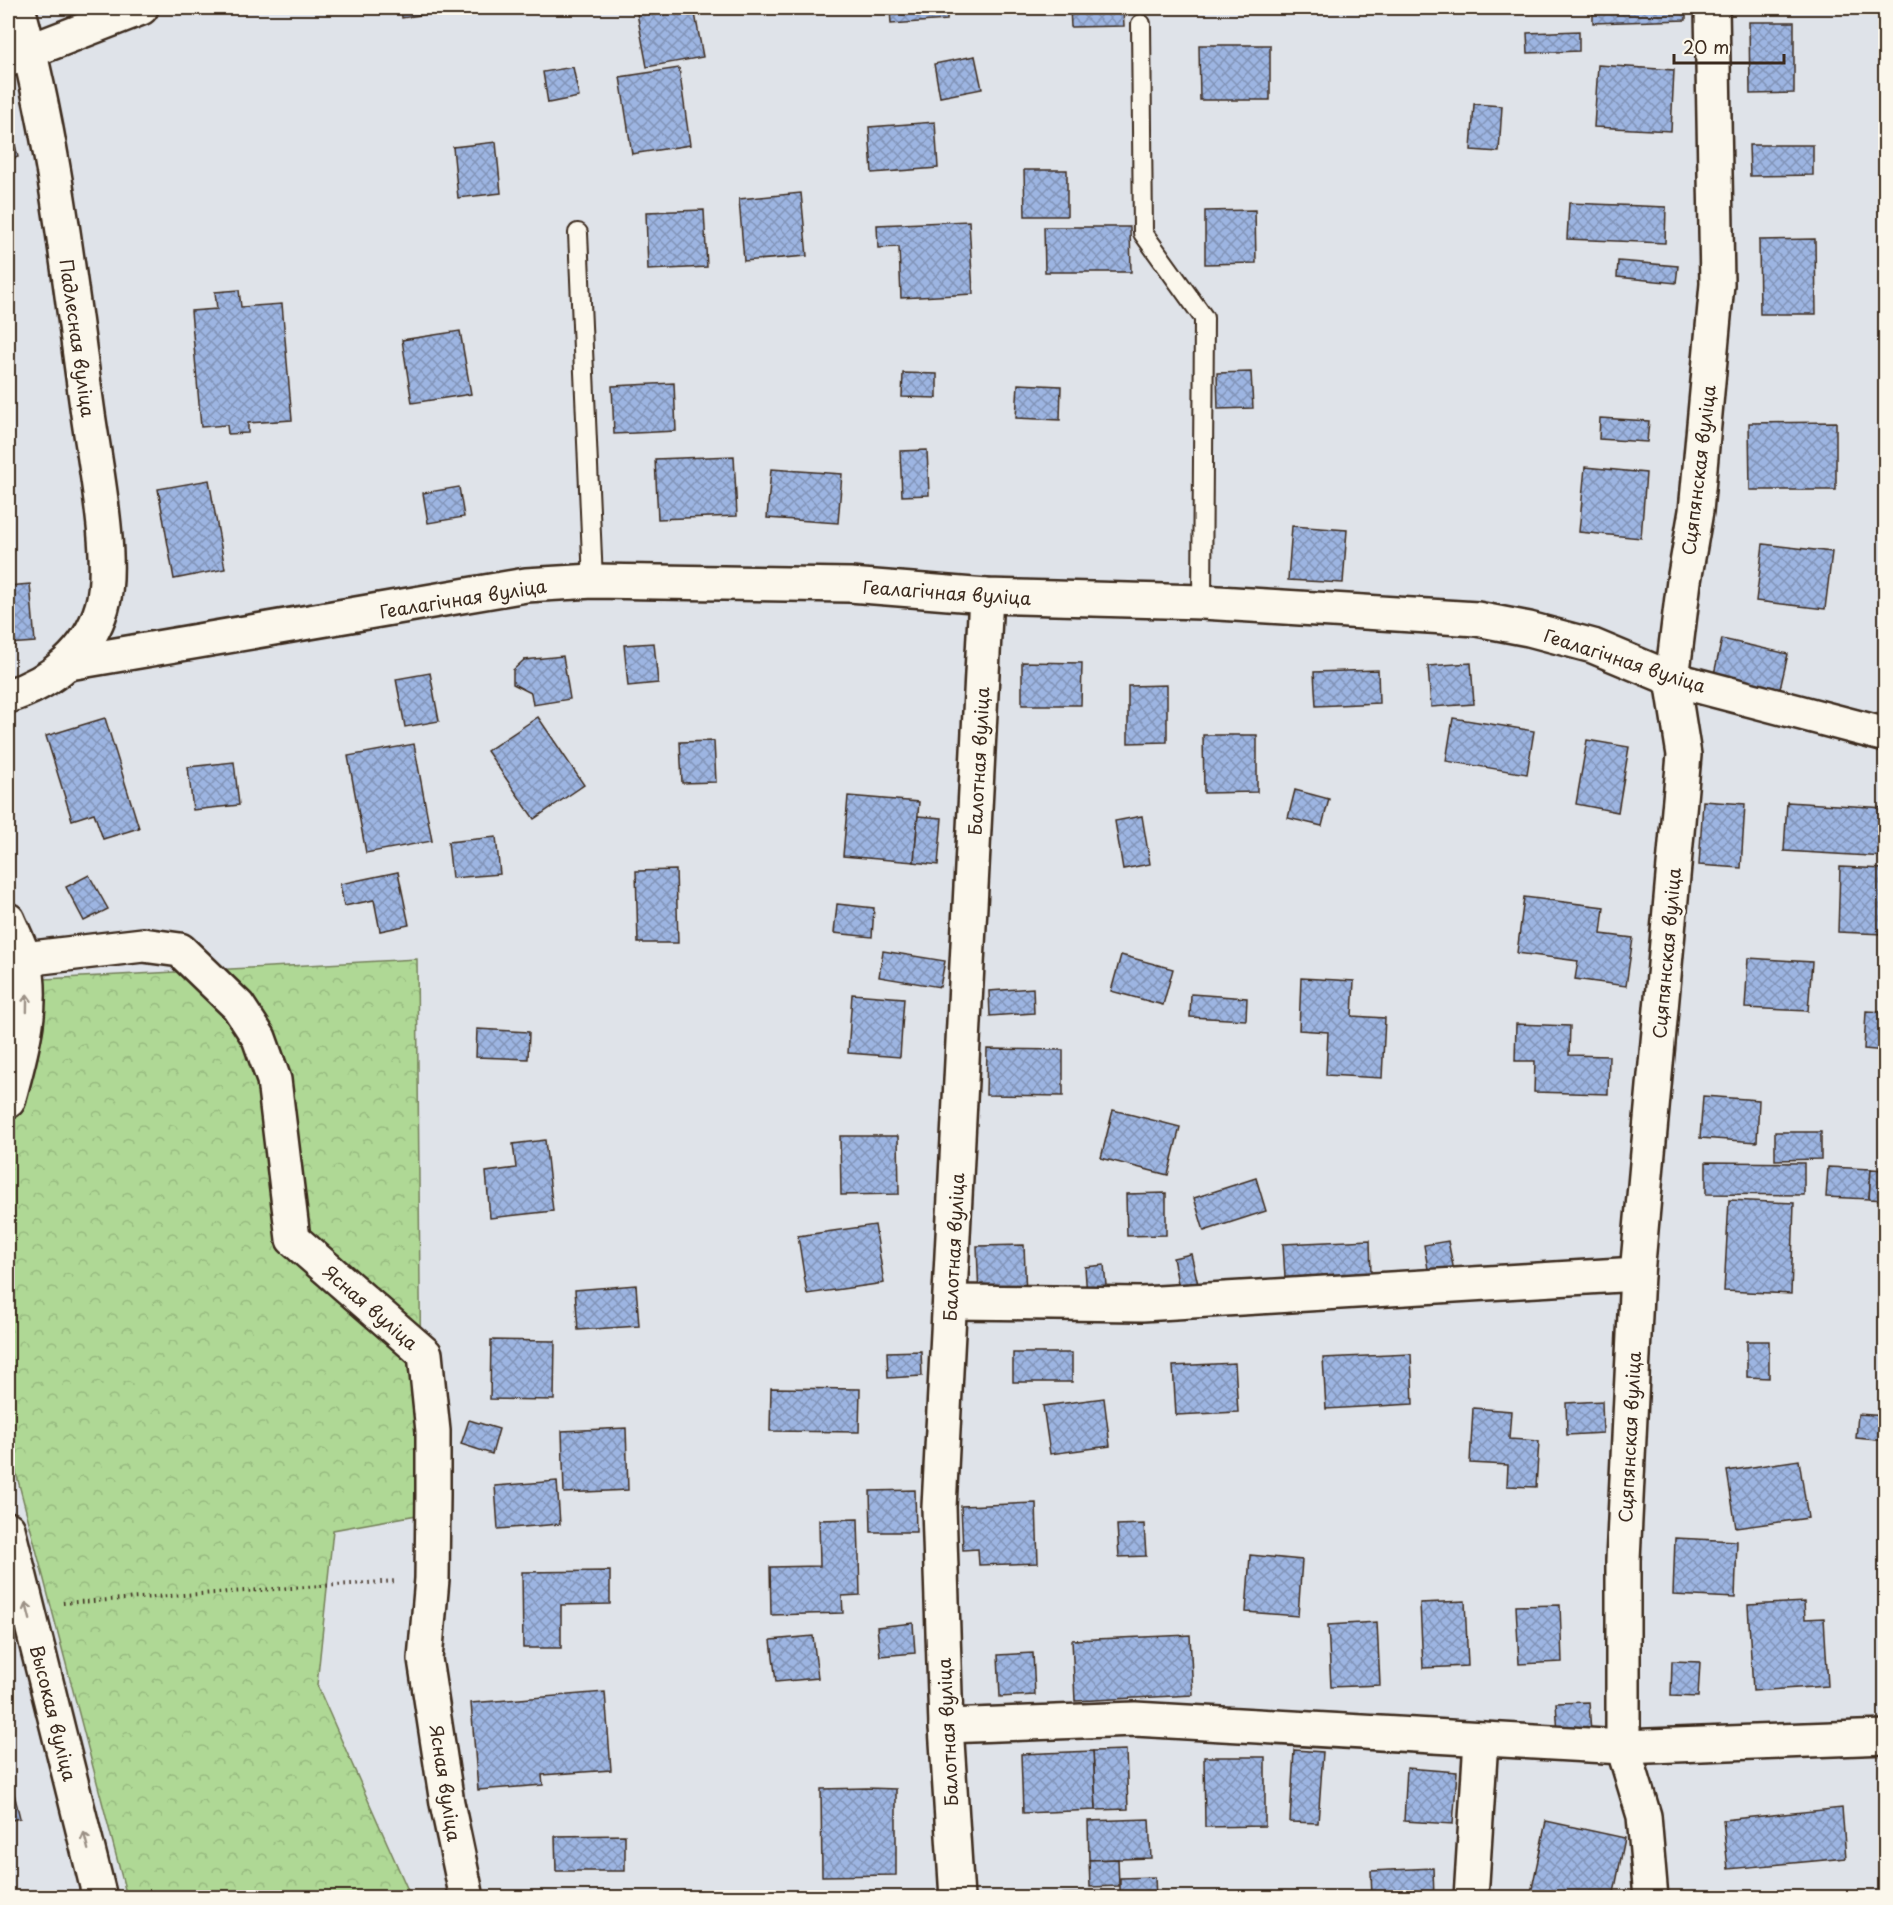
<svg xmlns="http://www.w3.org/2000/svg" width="1893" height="1905" font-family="'Playpen Sans',sans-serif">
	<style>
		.forest { fill: url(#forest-crowns); stroke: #75815a; stroke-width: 1.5 }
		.building { fill: url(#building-cross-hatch); stroke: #3b2a1e; stroke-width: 1.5 }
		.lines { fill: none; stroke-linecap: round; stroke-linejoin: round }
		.service-casing { stroke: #3b2a1e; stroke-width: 22 }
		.minor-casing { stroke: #3b2a1e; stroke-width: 38 }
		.tertiary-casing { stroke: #3b2a1e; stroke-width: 38 }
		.path { stroke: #3b2a1e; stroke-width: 4; stroke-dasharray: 1.5 4.5; stroke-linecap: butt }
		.service { stroke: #fbf7ec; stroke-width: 18 }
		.minor { stroke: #fbf7ec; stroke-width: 33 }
		.tertiary { stroke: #fbf7ec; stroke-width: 33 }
		.oneway { stroke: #9b9085 }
		.labels { text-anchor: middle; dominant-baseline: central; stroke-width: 6; stroke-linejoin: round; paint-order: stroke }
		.street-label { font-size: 18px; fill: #3b2a1e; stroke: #fbf7ec }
	</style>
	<defs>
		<pattern id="forest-crowns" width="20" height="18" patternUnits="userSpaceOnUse" patternTransform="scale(1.5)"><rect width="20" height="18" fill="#afd895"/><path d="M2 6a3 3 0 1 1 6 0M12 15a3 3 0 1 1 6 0" fill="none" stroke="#97ba80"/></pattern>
		<pattern id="building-cross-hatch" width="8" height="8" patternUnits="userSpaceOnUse" patternTransform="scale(1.5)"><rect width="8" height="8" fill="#9db5e2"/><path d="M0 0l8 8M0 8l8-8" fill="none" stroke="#8193b7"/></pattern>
	</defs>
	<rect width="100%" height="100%" fill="#dfe3e9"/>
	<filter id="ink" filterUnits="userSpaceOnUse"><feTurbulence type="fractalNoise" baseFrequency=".0167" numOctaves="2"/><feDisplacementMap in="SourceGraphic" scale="12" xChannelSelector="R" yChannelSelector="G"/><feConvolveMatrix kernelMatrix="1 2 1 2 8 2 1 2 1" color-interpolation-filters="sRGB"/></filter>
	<g filter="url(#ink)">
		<polygon class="forest" points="417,959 422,1514 333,1530 317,1685 411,1897 127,1897 8,1442 8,981"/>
		<g class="building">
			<polygon points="401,8 464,8 402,18"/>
			<polygon points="636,8 694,8 703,57 647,67"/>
			<polygon points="890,8 947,8 947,20 891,24"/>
			<polygon points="1070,8 1123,8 1124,26 1071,27"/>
			<polygon points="1593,8 1686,8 1686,20 1593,23"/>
			<polygon points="1749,22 1794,22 1794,93 1750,94"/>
			<polygon points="1579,31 1579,51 1528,53 1527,33"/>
			<polygon points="1199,45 1270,45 1270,100 1200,100"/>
			<polygon points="975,56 982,89 940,97 934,64"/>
			<polygon points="1598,65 1674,70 1671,131 1594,127"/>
			<polygon points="573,67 579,97 548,103 543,72"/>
			<polygon points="679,68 690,145 632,154 620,77"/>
			<polygon points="1474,104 1502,106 1499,152 1471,150"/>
			<polygon points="8,116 18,157 8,160"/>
			<polygon points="935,122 938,168 872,173 869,127"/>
			<polygon points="496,142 501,193 458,198 453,147"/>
			<polygon points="1749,145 1813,145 1813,175 1750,176"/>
			<polygon points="1024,170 1067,170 1067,216 1025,216"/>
			<polygon points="801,193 807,256 744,261 739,199"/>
			<polygon points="1569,203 1666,207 1665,243 1567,239"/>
			<polygon points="704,210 707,267 648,270 646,212"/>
			<polygon points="1255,210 1256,263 1205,264 1205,211"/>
			<polygon points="969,221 973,294 901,298 899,247 878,248 877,225"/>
			<polygon points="1044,227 1130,227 1131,272 1045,272"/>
			<polygon points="1815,239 1816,314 1760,314 1759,240"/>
			<polygon points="1618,261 1678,266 1676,283 1617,277"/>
			<polygon points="239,290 241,307 282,304 292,420 248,423 248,433 228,434 227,425 201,427 191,311 217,309 215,292"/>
			<polygon points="460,331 471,394 412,403 402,340"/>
			<polygon points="1251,372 1253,408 1218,409 1217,373"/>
			<polygon points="903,373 937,374 937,398 902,397"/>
			<polygon points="674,383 676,431 614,434 612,386"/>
			<polygon points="1018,384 1061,386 1060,420 1016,418"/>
			<polygon points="1600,418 1649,421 1647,442 1599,439"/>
			<polygon points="1836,422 1836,490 1750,490 1749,423"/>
			<polygon points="927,450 929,495 902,496 900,451"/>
			<polygon points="734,456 737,516 658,519 655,459"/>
			<polygon points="1585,467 1646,473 1641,538 1579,532"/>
			<polygon points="771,469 842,474 838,523 767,518"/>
			<polygon points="209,480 225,569 174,579 158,489"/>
			<polygon points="459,487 464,517 428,523 423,493"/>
			<polygon points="1292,526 1347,530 1343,583 1288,580"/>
			<polygon points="1763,544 1832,552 1825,609 1756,601"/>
			<polygon points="30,584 35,642 8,644 8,586"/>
			<polygon points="1722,639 1788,654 1780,689 1714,674"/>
			<polygon points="654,643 658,683 628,686 624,645"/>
			<polygon points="563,656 570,699 533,705 531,693 513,684 513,670 524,660"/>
			<polygon points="1022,662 1082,663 1081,705 1022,705"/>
			<polygon points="1471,663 1474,704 1431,707 1428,666"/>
			<polygon points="1378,670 1379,703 1316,706 1314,672"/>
			<polygon points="430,673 439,721 405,727 396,679"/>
			<polygon points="1167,685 1167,742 1128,743 1128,686"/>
			<polygon points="538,717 584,785 534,819 487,751"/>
			<polygon points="105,718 139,828 103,839 94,813 72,820 46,736"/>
			<polygon points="1453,718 1534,731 1527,774 1446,761"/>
			<polygon points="1203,735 1257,735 1257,792 1204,793"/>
			<polygon points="1587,740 1629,747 1618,812 1576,804"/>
			<polygon points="714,741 716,782 682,783 680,742"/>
			<polygon points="414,744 432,841 366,853 348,756"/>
			<polygon points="234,762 239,805 193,810 188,767"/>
			<polygon points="1295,790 1329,799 1322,826 1288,818"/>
			<polygon points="848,796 919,802 914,862 843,856"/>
			<polygon points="1703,801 1745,804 1741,868 1699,865"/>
			<polygon points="1787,802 1886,808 1886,857 1784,851"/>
			<polygon points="918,816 942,818 938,865 914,862"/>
			<polygon points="1142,816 1150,864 1123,869 1115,821"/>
			<polygon points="496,837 500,874 452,878 448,842"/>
			<polygon points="1840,867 1885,869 1883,934 1838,932"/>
			<polygon points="676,870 678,943 638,943 636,871"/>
			<polygon points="398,872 409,925 380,931 374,900 344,906 340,884"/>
			<polygon points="89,875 108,909 84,921 66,887"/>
			<polygon points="1524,897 1604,907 1601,934 1633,938 1626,986 1575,979 1578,961 1517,953"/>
			<polygon points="837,904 874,908 872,937 834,933"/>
			<polygon points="883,951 945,961 940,987 879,977"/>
			<polygon points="1121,955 1173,969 1163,1005 1111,991"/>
			<polygon points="1748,958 1812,962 1808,1011 1745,1008"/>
			<polygon points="1301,978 1354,981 1352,1016 1385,1018 1382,1078 1326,1075 1328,1032 1299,1030"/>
			<polygon points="1033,988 1034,1013 990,1016 989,991"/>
			<polygon points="852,994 904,998 900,1057 848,1053"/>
			<polygon points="1191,994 1247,998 1246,1020 1190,1017"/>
			<polygon points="1866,1011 1886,1012 1886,1051 1864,1049"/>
			<polygon points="1516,1024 1570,1026 1569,1055 1609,1056 1608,1094 1534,1092 1535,1061 1515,1061"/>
			<polygon points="477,1029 529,1032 528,1059 476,1057"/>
			<polygon points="987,1049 1063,1050 1063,1096 986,1095"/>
			<polygon points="1703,1096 1759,1100 1757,1142 1700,1138"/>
			<polygon points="1113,1110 1180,1127 1168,1175 1101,1158"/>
			<polygon points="1775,1132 1821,1132 1821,1159 1775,1160"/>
			<polygon points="840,1136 898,1136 899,1194 841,1195"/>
			<polygon points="545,1140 553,1211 490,1218 486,1172 516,1168 513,1144"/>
			<polygon points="1706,1162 1804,1163 1804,1195 1706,1194"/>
			<polygon points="1828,1167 1871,1169 1869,1199 1826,1197"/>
			<polygon points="1871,1169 1886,1170 1886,1200 1869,1199"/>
			<polygon points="1256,1178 1266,1211 1204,1231 1194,1198"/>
			<polygon points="1166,1193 1166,1235 1127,1236 1126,1194"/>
			<polygon points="1729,1200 1794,1203 1791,1294 1724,1291"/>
			<polygon points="875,1225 884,1283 807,1294 798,1236"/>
			<polygon points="1370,1240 1371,1275 1285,1278 1283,1244"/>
			<polygon points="1448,1241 1454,1271 1429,1275 1424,1245"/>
			<polygon points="1024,1245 1026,1296 979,1298 977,1246"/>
			<polygon points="1191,1254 1198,1284 1179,1288 1173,1258"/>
			<polygon points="1104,1265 1107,1295 1087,1297 1085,1267"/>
			<polygon points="636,1285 639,1326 578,1330 575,1290"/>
			<polygon points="491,1340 555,1341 554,1400 490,1399"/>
			<polygon points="1747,1341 1769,1341 1769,1378 1747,1377"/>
			<polygon points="921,1351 922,1376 888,1378 887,1352"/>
			<rect x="1013" y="1353" width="59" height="29"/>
			<polygon points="1411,1354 1413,1404 1326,1409 1323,1358"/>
			<polygon points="1235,1363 1238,1412 1176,1415 1173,1366"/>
			<polygon points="771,1388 860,1389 859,1432 770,1431"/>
			<polygon points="1104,1398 1110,1446 1050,1454 1043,1406"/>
			<polygon points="1602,1401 1603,1433 1567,1435 1566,1403"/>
			<polygon points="1473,1408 1511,1411 1509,1439 1539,1441 1536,1487 1507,1486 1508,1465 1470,1463"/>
			<polygon points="1858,1414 1886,1416 1886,1441 1856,1438"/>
			<polygon points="469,1420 499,1429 492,1454 461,1444"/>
			<polygon points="626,1428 628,1490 564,1493 562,1431"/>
			<polygon points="1799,1460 1808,1518 1736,1528 1727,1471"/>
			<polygon points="557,1481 560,1524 498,1529 495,1486"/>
			<polygon points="915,1490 916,1532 871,1532 870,1491"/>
			<polygon points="1036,1503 1038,1563 979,1565 978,1549 963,1550 961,1506"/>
			<polygon points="858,1519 860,1595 842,1596 843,1613 771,1615 770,1567 820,1566 819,1520"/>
			<polygon points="1144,1524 1146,1556 1119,1557 1117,1525"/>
			<polygon points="1675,1538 1737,1541 1735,1598 1673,1595"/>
			<polygon points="1250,1555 1302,1560 1298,1616 1246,1612"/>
			<polygon points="610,1571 610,1604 561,1605 561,1648 523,1648 522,1572"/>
			<polygon points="1465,1601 1468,1666 1423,1668 1420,1603"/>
			<polygon points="1804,1602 1805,1619 1824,1618 1828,1686 1753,1691 1748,1605"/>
			<polygon points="1560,1605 1562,1662 1519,1664 1516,1606"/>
			<polygon points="1377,1622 1380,1685 1331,1687 1328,1625"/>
			<polygon points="913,1623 915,1653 880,1656 877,1627"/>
			<polygon points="1190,1635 1193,1695 1075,1701 1072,1640"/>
			<polygon points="813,1636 818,1678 776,1682 771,1640"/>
			<polygon points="1033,1653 1035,1695 1000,1697 998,1655"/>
			<polygon points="1672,1661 1700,1662 1698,1697 1671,1696"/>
			<polygon points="605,1692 611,1770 542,1775 543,1785 478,1790 471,1703"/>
			<polygon points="1589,1702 1591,1733 1558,1734 1556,1703"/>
			<polygon points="1126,1750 1128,1809 1096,1810 1093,1751"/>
			<polygon points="1294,1750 1323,1752 1318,1823 1290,1822"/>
			<polygon points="1093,1751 1096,1810 1023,1813 1021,1754"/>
			<polygon points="1204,1757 1265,1757 1265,1826 1205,1827"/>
			<polygon points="1407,1768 1457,1772 1453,1824 1404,1821"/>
			<polygon points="10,1777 20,1818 8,1821 8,1778"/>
			<polygon points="867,1788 896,1789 896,1875 822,1876 821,1789"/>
			<polygon points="1842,1808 1846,1858 1728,1869 1723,1820"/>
			<polygon points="1149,1819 1151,1858 1089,1860 1088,1821"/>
			<polygon points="1546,1821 1625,1838 1613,1898 1530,1898"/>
			<polygon points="625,1835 625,1871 556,1871 555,1836"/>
			<polygon points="1118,1859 1119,1886 1090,1887 1089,1860"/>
			<polygon points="1433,1868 1434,1898 1372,1898 1371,1871"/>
			<polygon points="1155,1877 1156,1898 1120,1898 1120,1878"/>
			<polygon points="1120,1893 1120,1898 1062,1898 1062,1894"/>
		</g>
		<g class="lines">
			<defs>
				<g id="service">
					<polyline points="1141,24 1143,233 1204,318 1202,602"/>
					<polyline points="8,69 30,51"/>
					<polyline points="578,233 593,581"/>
				</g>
				<g id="minor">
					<polyline points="30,51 141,8"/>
					<polyline points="69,663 526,585 593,581 850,585 986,596 1202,602 1477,619 1529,629 1593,646 1672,679 1886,735"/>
					<path d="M8 920C13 932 20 945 24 959 36 1005 20 1056 8 1101"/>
					<polyline points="24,959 143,945 180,950 238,1006 259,1038 274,1080 293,1239 425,1354 433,1431 433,1495 432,1579 425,1659 447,1803 467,1898"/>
					<polyline points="950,1302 1142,1304 1637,1274"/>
					<polyline points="8,1529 100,1898"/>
					<polyline points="946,1726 1135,1719 1623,1747 1886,1737"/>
					<polyline points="957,1898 946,1726 939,1507 986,596"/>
					<polyline points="1471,1898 1481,1740"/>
					<polyline points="1651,1898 1644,1816 1623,1747 1623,1560 1637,1274 1684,755 1672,679 1684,581 1696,511 1717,284 1712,8"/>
				</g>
				<path id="tertiary" d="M8 696C51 683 89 652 102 607 115 562 95 463 88 414 69 278 55 140 18 8"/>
			</defs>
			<use href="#service" class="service-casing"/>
			<use href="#minor" class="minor-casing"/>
			<use href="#tertiary" class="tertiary-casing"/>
			<polyline class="path" points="63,1603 397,1581"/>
			<use href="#service" class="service"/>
			<use href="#minor" class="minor"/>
			<use href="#tertiary" class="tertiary"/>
		</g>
		<defs><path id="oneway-shaft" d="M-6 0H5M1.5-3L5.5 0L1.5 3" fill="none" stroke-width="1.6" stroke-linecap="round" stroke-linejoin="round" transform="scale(1.5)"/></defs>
		<g class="oneway">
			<use href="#oneway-shaft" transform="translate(27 1003) rotate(-89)"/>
			<use href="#oneway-shaft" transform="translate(28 1611) rotate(-104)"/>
			<use href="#oneway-shaft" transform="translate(86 1841) rotate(-104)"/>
		</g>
	</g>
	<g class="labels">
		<g class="street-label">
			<text transform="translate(78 338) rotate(82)">Падлесная вуліца</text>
			<text transform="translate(1698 470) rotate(-83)">Сцяпянская вуліца</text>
			<text transform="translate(947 592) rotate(4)">Геалагічная вуліца</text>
			<text transform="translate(463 598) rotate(-9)">Геалагічная вуліца</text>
			<text transform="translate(1625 660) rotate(18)">Геалагічная вуліца</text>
			<text transform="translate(978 761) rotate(-87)">Балотная вуліца</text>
			<text transform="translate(1666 953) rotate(-85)">Сцяпянская вуліца</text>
			<text transform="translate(953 1247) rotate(-87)">Балотная вуліца</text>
			<text transform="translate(371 1307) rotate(41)">Ясная вуліца</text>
			<text transform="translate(1629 1437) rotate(-87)">Сцяпянская вуліца</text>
			<text transform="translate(54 1713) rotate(76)">Высокая вуліца</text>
			<text transform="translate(947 1732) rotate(-93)">Балотная вуліца</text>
			<text transform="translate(446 1783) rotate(81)">Ясная вуліца</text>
		</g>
	</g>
	<rect width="1893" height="1905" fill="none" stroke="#fbf7ec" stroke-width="30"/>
	<rect x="15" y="15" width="1863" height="1875" fill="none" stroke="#3b2a1e" stroke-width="2" filter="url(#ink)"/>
	<path d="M1674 54v9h110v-9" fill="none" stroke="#3b2a1e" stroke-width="3"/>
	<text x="1683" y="54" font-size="18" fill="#3b2a1e" stroke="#fbf7ec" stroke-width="4.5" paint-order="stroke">20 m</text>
</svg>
